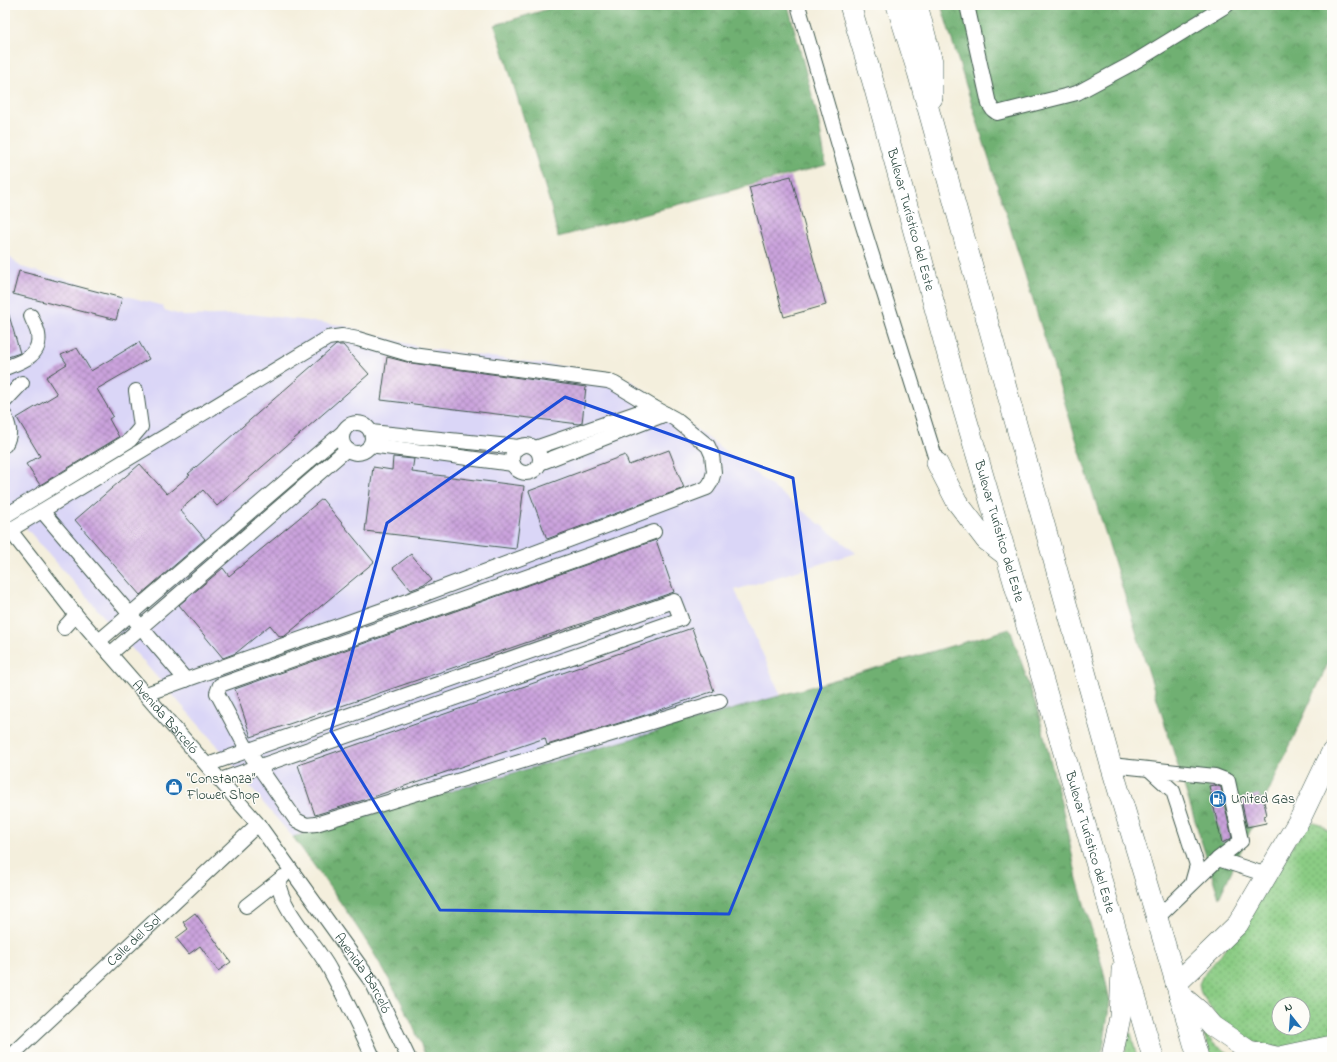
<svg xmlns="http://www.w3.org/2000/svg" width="1337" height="1062" font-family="'Indie Flower',sans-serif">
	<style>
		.built { fill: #dad6f7 }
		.grass { fill: url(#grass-dots); stroke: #55845c; fill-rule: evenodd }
		.forest { fill: url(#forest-crowns); stroke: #487653 }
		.building { fill: url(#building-cross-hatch) }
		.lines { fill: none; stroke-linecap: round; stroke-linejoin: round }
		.minor-casing { stroke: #3f584d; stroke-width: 16 }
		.highway-casing { stroke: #3f584d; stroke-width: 22 }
		.minor { stroke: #fff; stroke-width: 14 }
		.highway { stroke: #fff; stroke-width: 21 }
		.marked { fill: none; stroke: #1d4ed8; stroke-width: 3; stroke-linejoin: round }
		.labels { text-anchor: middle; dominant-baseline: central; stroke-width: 3; stroke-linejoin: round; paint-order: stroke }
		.street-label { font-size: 14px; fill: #1f3d34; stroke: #fdfcf7 }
		.poi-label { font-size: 14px; fill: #1f3d34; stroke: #fdfcf7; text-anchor: start }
	</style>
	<defs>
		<pattern id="grass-dots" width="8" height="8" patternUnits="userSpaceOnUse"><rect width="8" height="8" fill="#8bcc84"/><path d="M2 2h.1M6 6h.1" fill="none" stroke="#71a76d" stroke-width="1.8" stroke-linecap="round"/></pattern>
		<pattern id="forest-crowns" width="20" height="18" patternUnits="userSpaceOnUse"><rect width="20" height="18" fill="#70b072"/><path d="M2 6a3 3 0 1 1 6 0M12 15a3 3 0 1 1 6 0" fill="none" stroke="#5b905e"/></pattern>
		<pattern id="building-cross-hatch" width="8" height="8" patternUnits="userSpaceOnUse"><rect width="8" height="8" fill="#cba3dd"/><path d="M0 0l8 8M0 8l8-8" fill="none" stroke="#a486b4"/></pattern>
	</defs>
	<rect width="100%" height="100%" fill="#fdfcf7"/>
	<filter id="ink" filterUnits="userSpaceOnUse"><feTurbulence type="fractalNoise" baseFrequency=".025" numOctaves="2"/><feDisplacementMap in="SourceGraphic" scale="8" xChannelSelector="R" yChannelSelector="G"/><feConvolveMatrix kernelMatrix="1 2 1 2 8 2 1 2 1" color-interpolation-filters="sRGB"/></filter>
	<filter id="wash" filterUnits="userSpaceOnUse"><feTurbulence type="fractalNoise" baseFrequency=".012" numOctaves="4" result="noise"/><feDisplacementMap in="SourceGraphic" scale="16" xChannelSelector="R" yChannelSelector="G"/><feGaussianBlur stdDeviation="0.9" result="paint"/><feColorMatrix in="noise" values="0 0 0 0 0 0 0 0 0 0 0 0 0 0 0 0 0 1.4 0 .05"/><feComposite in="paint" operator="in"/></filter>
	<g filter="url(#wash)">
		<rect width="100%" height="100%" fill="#f4efdd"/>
		<polygon class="built" points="5,253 21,267 163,306 164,310 184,316 250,314 342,325 422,348 612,373 631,381 759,476 856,553 735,590 781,696 293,837 265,805 220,749 5,504"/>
		<g class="grass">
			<path d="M1315 823 1322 826 1332 834V1034L1317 1042 1284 1049 1251 1042 1219 1020 1201 993 1199 984 1203 975 1219 957 1307 824ZM1279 1004H1303V1028H1279Z"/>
			<polygon points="1203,1031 1214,1044 1235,1057 1211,1057"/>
			<polygon points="1131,1033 1137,1057 1123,1057 1126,1049 1128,1034"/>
		</g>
		<g class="forest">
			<polygon points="561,5 788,5 818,118 826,165 558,237 550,203 495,25"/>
			<polygon points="941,5 1332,5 1332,655 1219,898"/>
			<path d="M1010 629 1038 711 1064 815 1077 879 1103 969 1110 1001 1103 1049 1099 1057H426C394 975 345 907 293 837Z"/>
		</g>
		<g id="blocks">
			<g class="building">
				<polygon points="791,176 826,305 784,317 749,187"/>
				<polygon points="19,271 122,298 116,320 13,294"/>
				<polygon points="5,312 8,312 20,353 5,358"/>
				<polygon points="139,342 149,359 97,389 113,416 109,419 119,437 40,485 26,464 40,456 17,418 57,394 46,377 67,364 61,355 77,348 91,371"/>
				<polygon points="336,345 343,345 369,374 217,506 203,490 180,510 205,539 140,595 75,520 140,464 167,494 190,475 188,474"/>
				<polygon points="387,357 411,363 586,387 582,423 579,424 381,400"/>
				<polygon points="669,450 684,488 547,539 529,491 625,455 629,465"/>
				<polygon points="393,457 414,459 412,472 524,486 516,549 365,531 373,467 392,470"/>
				<polygon points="322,499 374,562 285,636 280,637 270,625 236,653 223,658 179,605 223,568 229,576"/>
				<polygon points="656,540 674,592 251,737 235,689"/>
				<polygon points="411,554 432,579 424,585 411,590 393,568"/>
				<polygon points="692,628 714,691 642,716 547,745 545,738 367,799 315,815 298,765"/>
				<polygon points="1214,785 1221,787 1232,838 1222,843 1209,786"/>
				<polygon points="1259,794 1260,799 1263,798 1267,815 1264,816 1266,823 1247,827 1241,799"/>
				<polygon points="195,913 231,962 218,971 200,946 189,954 176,938 188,929 183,922"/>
			</g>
		</g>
	</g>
	<g filter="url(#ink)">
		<use href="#blocks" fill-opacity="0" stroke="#3f584d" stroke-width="1"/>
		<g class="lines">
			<defs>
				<g id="minor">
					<polyline points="798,5 857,207 937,463"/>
					<polyline points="967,5 989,104 993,110 997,113 1077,93 1131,64 1227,5"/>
					<path d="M5 368C21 362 42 356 38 334 37 328 33 322 31 316"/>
					<polyline points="5,401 22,383"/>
					<path d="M5 416C9 427 12 433 5 445"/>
					<circle cx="357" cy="438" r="15"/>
					<polyline points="371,432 519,447"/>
					<polyline points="370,445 513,464"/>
					<circle cx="526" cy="459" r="14"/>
					<polyline points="535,448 653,407"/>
					<polyline points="540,463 666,414"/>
					<polyline points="42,511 186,680"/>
					<polyline points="5,516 130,440 141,427 136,391"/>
					<path id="s1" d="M5 524 76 615 258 824 373 984 408 1057"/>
					<polyline points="10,530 328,338 342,336 358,339 412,355 608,381 615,384 653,407 675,419 708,446 712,455 714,472 711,482 707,488 388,608 146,694"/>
					<polyline points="654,532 220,685 217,693 248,751 296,820 306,825 316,824 720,701"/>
					<polyline points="64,628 76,615"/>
					<polyline points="99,641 343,432"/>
					<polyline points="110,654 347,449"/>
					<polyline points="207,765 674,601 681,619 220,780"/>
					<polyline points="1111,765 1215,776 1228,781 1241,841 1218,859 1157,918"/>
					<polyline points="1150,770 1173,791 1197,865 1192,883"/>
					<polyline points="1218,859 1267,875"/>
					<path d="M278 881C282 912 315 942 330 970 345 998 360 1028 373 1057"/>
					<polyline points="246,906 283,877"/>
					<path id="s2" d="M10 1057 258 824"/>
				</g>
				<g id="highway">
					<path id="s3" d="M850 5 873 82 952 370 1153 1057"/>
					<polyline points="897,5 918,72 1111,765 1157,918 1198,1057"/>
					<polyline points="917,5 932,62 932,98"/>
					<polyline points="937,463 957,502 986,540 1007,556"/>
					<polyline points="1176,984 1238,924 1301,817 1332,752"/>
					<polyline points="1179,994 1199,1011 1212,1026 1249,1051 1276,1057"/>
					<polyline points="1112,1057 1120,1017 1122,970"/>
					<polyline points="1280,1057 1332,1046"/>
				</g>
			</defs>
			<use href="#minor" class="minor-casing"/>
			<use href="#highway" class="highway-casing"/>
			<use href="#minor" class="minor"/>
			<use href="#highway" class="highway"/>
		</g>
	</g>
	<path class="marked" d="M565 397 793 478 821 688 729 914 440 910 331 731 387 523Z"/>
	<defs>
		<symbol id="shop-disc" viewBox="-11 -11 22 22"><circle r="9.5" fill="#1f6fb2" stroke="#fdfcf7"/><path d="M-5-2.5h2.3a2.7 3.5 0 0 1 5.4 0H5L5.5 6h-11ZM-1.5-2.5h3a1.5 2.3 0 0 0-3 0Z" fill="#fff"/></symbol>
		<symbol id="fuel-disc" viewBox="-11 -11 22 22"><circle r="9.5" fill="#1f6fb2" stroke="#fdfcf7"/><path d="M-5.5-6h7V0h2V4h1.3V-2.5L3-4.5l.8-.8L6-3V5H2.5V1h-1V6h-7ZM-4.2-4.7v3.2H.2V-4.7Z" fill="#fff"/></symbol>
	</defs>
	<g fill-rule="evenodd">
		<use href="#shop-disc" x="164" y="777" width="20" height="20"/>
		<use href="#fuel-disc" x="1208" y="789" width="20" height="20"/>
	</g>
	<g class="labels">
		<g class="street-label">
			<text stroke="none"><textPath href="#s3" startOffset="223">Bulevar Turístico del Este</textPath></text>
			<text stroke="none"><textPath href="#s3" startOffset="547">Bulevar Turístico del Este</textPath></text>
			<text stroke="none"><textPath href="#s1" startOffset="251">Avenida Barceló</textPath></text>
			<text stroke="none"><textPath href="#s3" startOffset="871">Bulevar Turístico del Este</textPath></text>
			<text stroke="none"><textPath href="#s2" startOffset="170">Calle del Sol</textPath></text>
			<text stroke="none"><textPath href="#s1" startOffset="575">Avenida Barceló</textPath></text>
		</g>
		<g class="poi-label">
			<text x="187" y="779">“Constanza”<tspan x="187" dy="16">Flower Shop</tspan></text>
			<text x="1231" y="799">United Gas</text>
		</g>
	</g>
	<rect width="1337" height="1062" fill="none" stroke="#fdfcf7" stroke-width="20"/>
	<g transform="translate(1291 1016) rotate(343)"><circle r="19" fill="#fdfcf7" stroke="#a4b0a9"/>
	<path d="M0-3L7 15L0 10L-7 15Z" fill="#1f6fb2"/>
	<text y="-6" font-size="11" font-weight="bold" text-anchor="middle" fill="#1f3d34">N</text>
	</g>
</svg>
